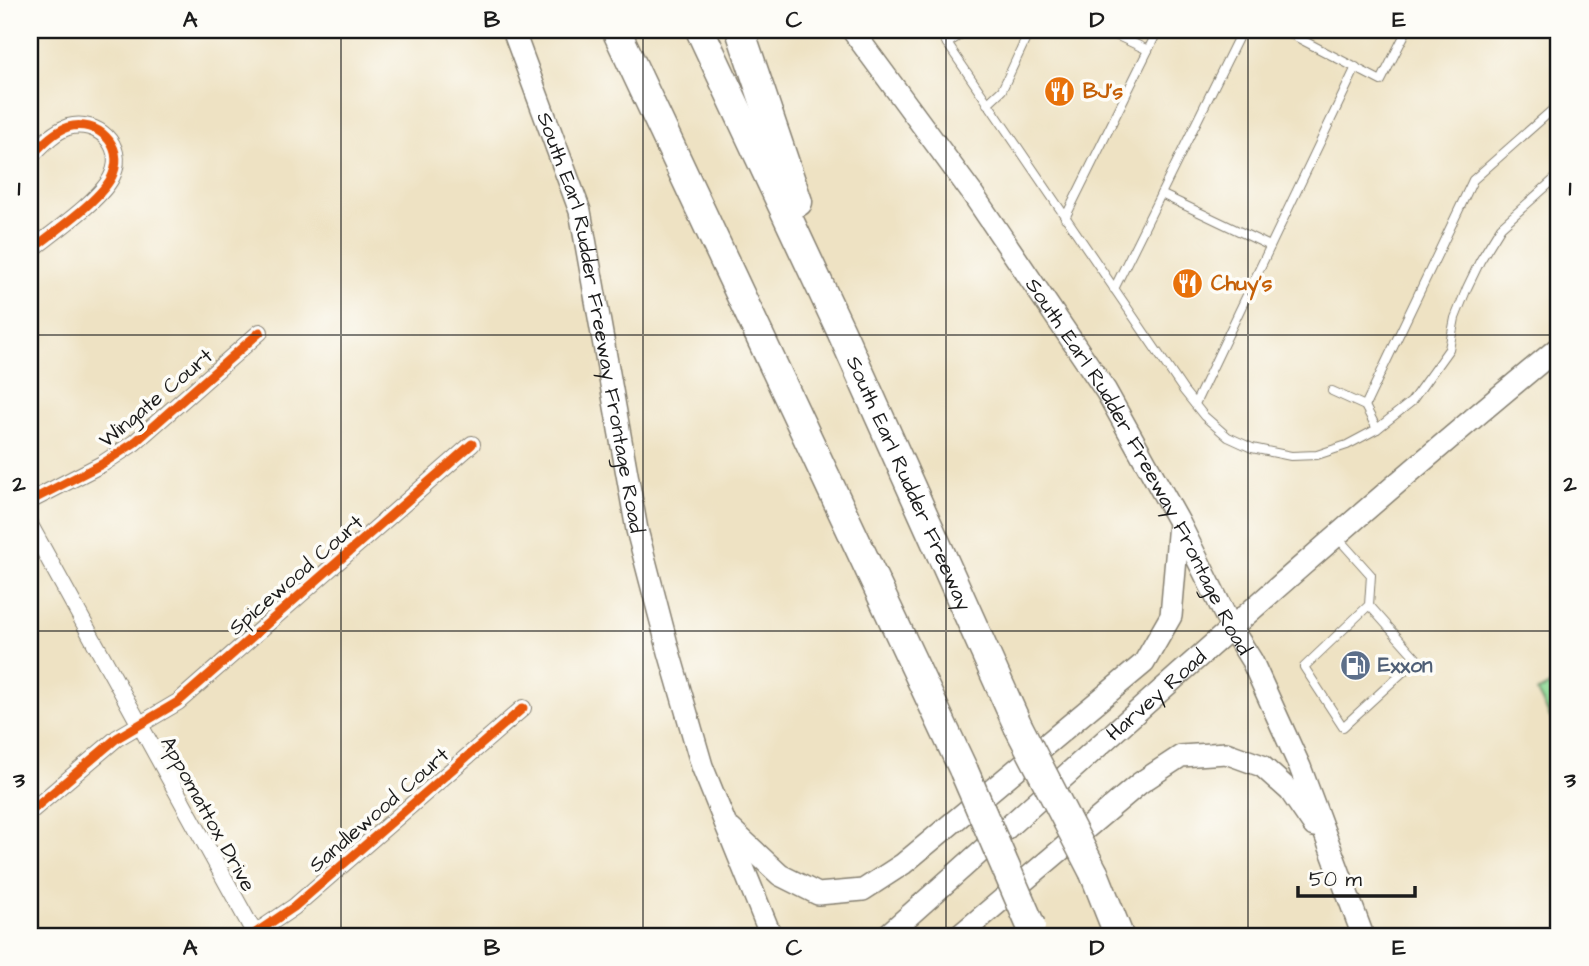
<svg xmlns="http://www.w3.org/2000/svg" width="1589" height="966" font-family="'Architects Daughter',sans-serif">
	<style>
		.park { fill: url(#park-dots); stroke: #567b59; stroke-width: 2 }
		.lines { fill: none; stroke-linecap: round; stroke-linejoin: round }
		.lane-casing { stroke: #857f70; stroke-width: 10 }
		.street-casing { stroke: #857f70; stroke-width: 18 }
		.secondary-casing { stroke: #857f70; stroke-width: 24 }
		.highway-casing { stroke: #857f70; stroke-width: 31 }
		.lane { stroke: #fff; stroke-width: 8 }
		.street { stroke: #fff; stroke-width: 16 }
		.secondary { stroke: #fff; stroke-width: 21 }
		.highway { stroke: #fff; stroke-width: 28 }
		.highway-bridge-casing { stroke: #857f70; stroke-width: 31; stroke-linecap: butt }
		.highway-bridge { stroke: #fff; stroke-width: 28 }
		.cycleway-casing { stroke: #fdfcf7; stroke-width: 13 }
		.cycleway { stroke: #e8590c; stroke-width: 9 }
		.grid { fill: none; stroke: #1c1c1c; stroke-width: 2; stroke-opacity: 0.55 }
		.labels { text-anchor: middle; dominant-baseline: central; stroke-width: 7; stroke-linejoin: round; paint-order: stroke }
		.food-label { font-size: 21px; font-weight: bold; fill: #c56008; stroke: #fdfcf7; text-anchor: start }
		.street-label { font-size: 21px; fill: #1c1c1c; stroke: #fdfcf7 }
		.service-label { font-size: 21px; font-weight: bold; fill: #4e5e75; stroke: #fdfcf7; text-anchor: start }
		.neatline { fill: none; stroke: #1c1c1c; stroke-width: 2.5 }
		.grid-label { font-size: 23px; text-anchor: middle; font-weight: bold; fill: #1c1c1c }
	</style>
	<defs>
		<pattern id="park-dots" width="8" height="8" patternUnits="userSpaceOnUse" patternTransform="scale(1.75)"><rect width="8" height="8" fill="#90da96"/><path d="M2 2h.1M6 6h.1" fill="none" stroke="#7cba81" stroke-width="1.8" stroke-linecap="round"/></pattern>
	</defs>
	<rect width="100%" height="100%" fill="#fdfcf7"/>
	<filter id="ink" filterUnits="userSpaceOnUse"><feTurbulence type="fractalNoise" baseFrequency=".0143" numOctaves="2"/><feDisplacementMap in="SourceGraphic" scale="14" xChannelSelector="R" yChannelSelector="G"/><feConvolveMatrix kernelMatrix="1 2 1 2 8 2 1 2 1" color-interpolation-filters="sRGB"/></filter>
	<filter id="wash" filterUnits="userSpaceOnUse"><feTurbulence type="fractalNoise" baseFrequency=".00686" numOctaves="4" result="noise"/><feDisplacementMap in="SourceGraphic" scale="28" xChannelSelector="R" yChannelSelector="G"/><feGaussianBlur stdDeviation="1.57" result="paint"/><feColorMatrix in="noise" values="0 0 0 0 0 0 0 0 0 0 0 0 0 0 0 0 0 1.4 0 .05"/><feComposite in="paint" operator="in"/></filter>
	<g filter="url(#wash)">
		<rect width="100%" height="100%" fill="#eee2c3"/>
		<polygon class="park" points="1559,680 1559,734 1537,692"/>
	</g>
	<g filter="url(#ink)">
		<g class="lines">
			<defs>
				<g id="lane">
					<polyline points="938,30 1184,391 1204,416 1228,437 1252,448 1291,456 1317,455 1347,445 1377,429 1411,402 1449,349 1455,318 1467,288 1480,261 1501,227 1559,175"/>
					<polyline points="1105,30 1148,50"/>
					<polyline points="1283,30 1381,81 1407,30"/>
					<polyline points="947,44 967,30"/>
					<polyline points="987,104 1002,90 1030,30"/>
					<polyline points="1161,194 1270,246"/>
					<polyline points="1065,218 1158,30"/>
					<polyline points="1114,289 1242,30"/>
					<polyline points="1332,391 1365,406 1377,429"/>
					<polyline points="1195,404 1356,67"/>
					<polyline points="1365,406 1473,180 1559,104"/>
					<polyline points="1337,537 1371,575 1369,605 1304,667 1343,727 1417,659 1369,605"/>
				</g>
				<g id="street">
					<path d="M30 157C41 146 53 132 68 127 97 119 125 145 113 174 104 198 51 234 30 251"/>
					<polyline points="30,501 102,464 134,443 260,332"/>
					<polyline points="30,525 256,936"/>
					<polyline points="30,812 117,738 178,702 472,444"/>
					<polyline points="251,936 294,907 523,708"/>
				</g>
				<g id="secondary">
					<path id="s1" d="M513 30 580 211 637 530 669 652 702 766 771 936"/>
					<path id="s2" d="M852 30 972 193 1106 391 1179 522 1232 629 1252 661 1300 767 1363 936"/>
					<polyline points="731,829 780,875 818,894 863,890 903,864 1144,663 1171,616 1179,523"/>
					<path id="s3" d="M886 936C1109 738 1329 536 1559 347"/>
					<polyline points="959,936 1140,783 1181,756 1226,753 1262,766 1290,791 1314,826"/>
				</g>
				<g id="highway">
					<polyline points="616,30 964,771"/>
					<path id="s4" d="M700 30 841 331 1018 726"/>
					<polyline points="740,30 798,202"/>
					<polyline points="1094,873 1119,936"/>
				</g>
			</defs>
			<use href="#lane" class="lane-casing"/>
			<use href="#street" class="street-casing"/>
			<use href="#secondary" class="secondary-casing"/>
			<use href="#highway" class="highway-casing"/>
			<use href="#lane" class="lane"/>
			<use href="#street" class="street"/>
			<use href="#secondary" class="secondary"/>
			<use href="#highway" class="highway"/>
			<defs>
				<g id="highway-bridge">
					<polyline points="1018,726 1094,873"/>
					<polyline points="964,771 1031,926"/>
				</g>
			</defs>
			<use href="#highway-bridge" class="highway-bridge-casing"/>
			<use href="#highway-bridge" class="highway-bridge"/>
			<defs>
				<g id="cycleway">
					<path d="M30 157C41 146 53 132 68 127 97 119 125 145 113 174 104 198 51 234 30 251"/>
					<polyline points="30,501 102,464 134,443 260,332"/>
					<polyline points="30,812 117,738 178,702 472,444"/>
					<polyline points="251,936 294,907 523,708"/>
				</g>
			</defs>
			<use href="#cycleway" class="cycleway-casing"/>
			<use href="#cycleway" class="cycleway"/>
		</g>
	</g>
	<path class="grid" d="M341 30V936M643 30V936M946 30V936M1248 30V936M30 335H1559M30 631H1559"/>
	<defs>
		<symbol id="restaurant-disc" viewBox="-11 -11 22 22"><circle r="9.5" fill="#e8710a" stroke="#fdfcf7"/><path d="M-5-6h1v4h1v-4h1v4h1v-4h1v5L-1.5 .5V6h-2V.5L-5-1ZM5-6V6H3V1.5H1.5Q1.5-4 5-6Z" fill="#fff"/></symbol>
		<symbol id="fuel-disc" viewBox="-11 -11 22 22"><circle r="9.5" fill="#5c6f8a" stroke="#fdfcf7"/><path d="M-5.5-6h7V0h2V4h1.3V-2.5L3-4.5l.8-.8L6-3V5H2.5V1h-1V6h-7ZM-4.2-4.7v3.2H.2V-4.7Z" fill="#fff"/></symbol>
	</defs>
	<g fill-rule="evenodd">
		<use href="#restaurant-disc" x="1042" y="74" width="35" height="35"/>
		<use href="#restaurant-disc" x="1170" y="266" width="35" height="35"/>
		<use href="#fuel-disc" x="1338" y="648" width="35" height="35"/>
	</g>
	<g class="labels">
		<g class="food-label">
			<text x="1083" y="91">BJ's</text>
			<text x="1211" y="283">Chuy's</text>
		</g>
		<g class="street-label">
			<text stroke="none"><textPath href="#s1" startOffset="304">South Earl Rudder Freeway Frontage Road</textPath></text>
			<text transform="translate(156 398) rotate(-40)">Wingate Court</text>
			<text stroke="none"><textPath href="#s2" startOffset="523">South Earl Rudder Freeway Frontage Road</textPath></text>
			<text stroke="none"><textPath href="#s4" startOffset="499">South Earl Rudder Freeway</textPath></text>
			<text transform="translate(296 575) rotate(-41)">Spicewood Court</text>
			<text stroke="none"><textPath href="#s3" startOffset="362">Harvey Road</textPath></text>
			<text transform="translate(379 810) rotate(-41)">Sandlewood Court</text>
			<text transform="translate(208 814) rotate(61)">Appomattox Drive</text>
		</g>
		<g class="service-label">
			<text x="1378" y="665">Exxon</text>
		</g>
	</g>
	<rect width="1589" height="966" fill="none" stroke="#fdfcf7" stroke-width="77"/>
	<path d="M1298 886v10h117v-10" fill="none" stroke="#1c1c1c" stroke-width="3.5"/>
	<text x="1309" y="886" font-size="21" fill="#1c1c1c" stroke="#fdfcf7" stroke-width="5" paint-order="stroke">50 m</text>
	<rect x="38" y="38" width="1512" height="890" class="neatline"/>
	<g class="grid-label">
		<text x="190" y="27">A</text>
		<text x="492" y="27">B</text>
		<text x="794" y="27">C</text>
		<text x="1097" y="27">D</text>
		<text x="1399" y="27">E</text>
		<text x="19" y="195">1</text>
		<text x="1570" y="195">1</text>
		<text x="19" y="491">2</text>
		<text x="1570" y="491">2</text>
		<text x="19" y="787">3</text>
		<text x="1570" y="787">3</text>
		<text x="190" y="955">A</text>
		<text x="492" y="955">B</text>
		<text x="794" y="955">C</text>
		<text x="1097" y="955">D</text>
		<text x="1399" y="955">E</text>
	</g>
</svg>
